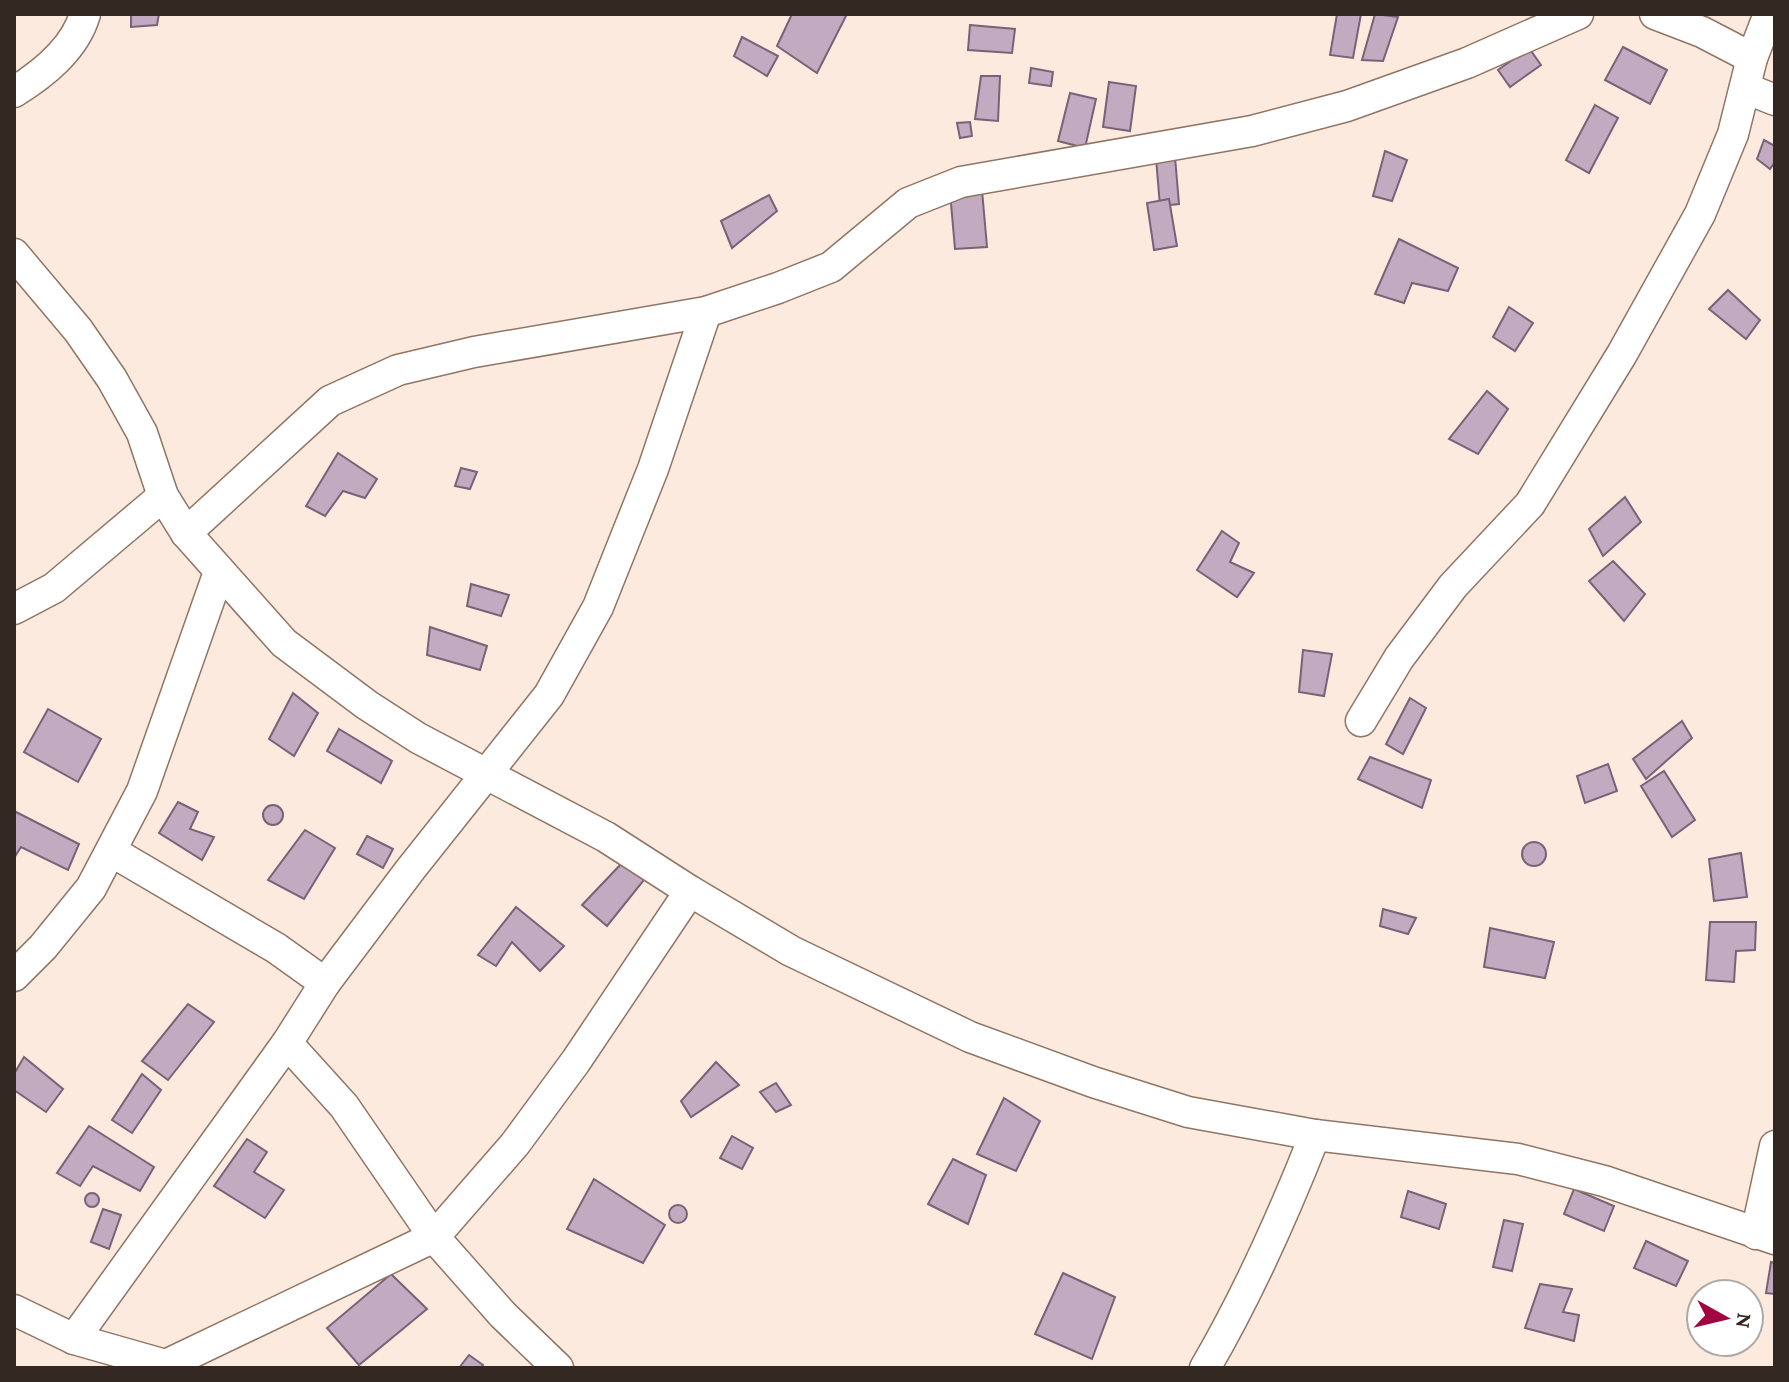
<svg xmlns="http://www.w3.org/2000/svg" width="1789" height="1382" font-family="'Crimson Pro',serif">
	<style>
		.building { fill: #c2aac1; stroke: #786277; stroke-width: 2 }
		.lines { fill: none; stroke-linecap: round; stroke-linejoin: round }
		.street-casing { stroke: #907564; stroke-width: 33 }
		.street { stroke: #fff; stroke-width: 30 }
	</style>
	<rect width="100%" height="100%" fill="#fceade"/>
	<g class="building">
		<polygon points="131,14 159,14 157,25 131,27"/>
		<polygon points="792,14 847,14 817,73 777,46"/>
		<polygon points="1337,14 1361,14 1353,58 1330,55"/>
		<polygon points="1375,14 1398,17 1383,61 1362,60"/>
		<polygon points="970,25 1015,29 1012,53 968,50"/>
		<polygon points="742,37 778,56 767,76 734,56"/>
		<polygon points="1623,47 1667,70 1650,104 1605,80"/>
		<polygon points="1529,48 1541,65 1510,87 1498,70"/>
		<polygon points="1031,68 1053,72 1051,86 1029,83"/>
		<polygon points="981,76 1000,76 998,121 975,119"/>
		<polygon points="1109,82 1136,86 1130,131 1103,127"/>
		<polygon points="1070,93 1096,99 1085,148 1058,141"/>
		<polygon points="1595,105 1618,118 1589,173 1566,160"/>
		<polygon points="970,122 972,136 960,138 957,123"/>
		<polygon points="1764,140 1775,146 1775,162 1770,169 1757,159"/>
		<polygon points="1385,151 1407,160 1392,201 1373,196"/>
		<polygon points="1175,157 1179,204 1160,206 1156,158"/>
		<polygon points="982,190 987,247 955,249 950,192"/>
		<polygon points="769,195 777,211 732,248 721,221"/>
		<polygon points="1169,199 1177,246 1154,250 1147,203"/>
		<polygon points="1399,239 1458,268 1448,291 1412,283 1404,303 1375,294"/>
		<polygon points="1728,290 1760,320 1746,339 1709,309"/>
		<polygon points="1509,307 1533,323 1515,351 1493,337"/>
		<polygon points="1487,391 1508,409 1478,454 1449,439"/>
		<polygon points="338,453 377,479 365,498 343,491 325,516 306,506"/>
		<polygon points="461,468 477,472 470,489 455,486"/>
		<polygon points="1625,497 1641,522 1603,556 1589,529"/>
		<polygon points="1222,531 1239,543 1230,562 1254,573 1237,597 1197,570"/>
		<polygon points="1613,561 1645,594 1624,621 1589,581"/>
		<polygon points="471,584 509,595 501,616 467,606"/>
		<polygon points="430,627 487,646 480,670 427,655"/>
		<polygon points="1303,650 1332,654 1324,696 1299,692"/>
		<polygon points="293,693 318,713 294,756 269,739"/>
		<polygon points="1410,698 1426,708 1403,754 1386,744"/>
		<polygon points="48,709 101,739 78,782 24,752"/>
		<polygon points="1682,721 1692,738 1646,779 1633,759"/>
		<polygon points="339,729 392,761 381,783 327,751"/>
		<polygon points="1370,757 1431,780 1422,808 1358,779"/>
		<polygon points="1608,764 1617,791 1585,803 1577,776"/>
		<polygon points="1664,771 1695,820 1672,837 1641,786"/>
		<polygon points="178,802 198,812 190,829 214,837 202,860 159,833"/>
		<circle cx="273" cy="815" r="10"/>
		<polygon points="14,811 79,844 68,870 21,847 14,858"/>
		<polygon points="305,830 335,848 304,899 268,880"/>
		<polygon points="367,836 393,849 383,868 357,854"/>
		<circle cx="1534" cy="854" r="12"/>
		<polygon points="1741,853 1747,897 1714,901 1709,859"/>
		<polygon points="623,862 644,880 607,926 582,905"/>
		<polygon points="516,907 564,946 540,971 512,942 496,966 478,955"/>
		<polygon points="1383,909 1416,918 1408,934 1380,926"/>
		<polygon points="1710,922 1756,922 1755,950 1736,951 1734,982 1706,980"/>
		<polygon points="1490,928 1554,942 1545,978 1484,967"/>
		<polygon points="188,1004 214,1022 168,1080 142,1061"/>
		<polygon points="24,1057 63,1089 46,1112 14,1090 14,1074"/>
		<polygon points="716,1062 739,1085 691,1117 681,1101"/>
		<polygon points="142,1074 161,1090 132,1133 112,1120"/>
		<polygon points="776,1083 791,1105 776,1112 760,1092"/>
		<polygon points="1004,1098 1040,1121 1016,1171 977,1154"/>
		<polygon points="89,1126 154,1167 140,1191 93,1166 80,1186 57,1173"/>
		<polygon points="732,1136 753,1148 742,1169 720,1158"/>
		<polygon points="247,1139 267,1152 254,1172 284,1190 265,1218 214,1186"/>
		<polygon points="953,1159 986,1175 968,1224 928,1204"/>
		<polygon points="594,1179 665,1225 643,1263 567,1229"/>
		<polygon points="1574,1189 1614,1206 1604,1231 1564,1214"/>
		<polygon points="1408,1191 1446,1204 1439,1229 1401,1217"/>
		<circle cx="92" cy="1200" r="7"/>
		<circle cx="678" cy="1214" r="9"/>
		<polygon points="103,1209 121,1215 109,1249 91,1242"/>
		<polygon points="1504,1220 1523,1224 1512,1271 1493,1267"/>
		<polygon points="1646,1241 1688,1261 1676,1286 1634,1268"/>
		<polygon points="1771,1262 1775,1263 1775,1294 1766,1293"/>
		<polygon points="1063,1273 1115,1297 1092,1359 1035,1334"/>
		<polygon points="391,1274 427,1309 359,1365 327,1328"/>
		<polygon points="1540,1284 1572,1289 1563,1312 1579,1315 1574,1341 1525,1328"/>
		<polygon points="469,1355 483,1365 481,1368 459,1368"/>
	</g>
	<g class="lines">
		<defs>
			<g id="street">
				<polyline points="1655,14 1702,32 1752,58"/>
				<polyline points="1745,88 1775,100"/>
				<path d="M14 92C43 74 75 49 85 14"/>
				<polyline points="14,254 78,330 112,379 142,433 163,496 186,533 284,643 367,705 418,738 606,837 690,891 791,951 970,1037 1093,1082 1188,1112 1315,1135 1518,1159 1604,1181 1775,1239"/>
				<polyline points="186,533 330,401 398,370 474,352 706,312 778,288 831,267 908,203 961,182 1252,131 1347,106 1467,63 1578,14"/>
				<polyline points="14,609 54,588 163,496"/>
				<polyline points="1361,721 1399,658 1453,586 1530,504 1622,354 1700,214 1733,134 1752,58 1769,14"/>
				<polyline points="111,851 276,948 325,983"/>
				<polyline points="14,976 43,947 91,888 142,791 219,572"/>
				<polyline points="287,1043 344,1106 434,1237 503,1315 558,1368"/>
				<polyline points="1756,1234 1775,1146"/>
				<polyline points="14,1310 74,1339 176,1368"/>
				<polyline points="74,1339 287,1043 325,983 410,870 549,695 598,607 653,469 706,312"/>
				<polyline points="168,1364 434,1237 515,1144 576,1061 690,891"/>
				<path d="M1205 1368C1249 1293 1283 1216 1315 1135"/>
			</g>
		</defs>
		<use href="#street" class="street-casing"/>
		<use href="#street" class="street"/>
	</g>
	<rect width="1789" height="1382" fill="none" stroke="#332821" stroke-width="32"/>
	<g transform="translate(1725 1318) rotate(98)"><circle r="38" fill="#ffffff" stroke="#ada9a6" stroke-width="2"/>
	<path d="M0-6L14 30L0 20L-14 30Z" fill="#a10643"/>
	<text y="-12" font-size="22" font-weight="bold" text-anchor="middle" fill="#332821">N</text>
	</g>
</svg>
